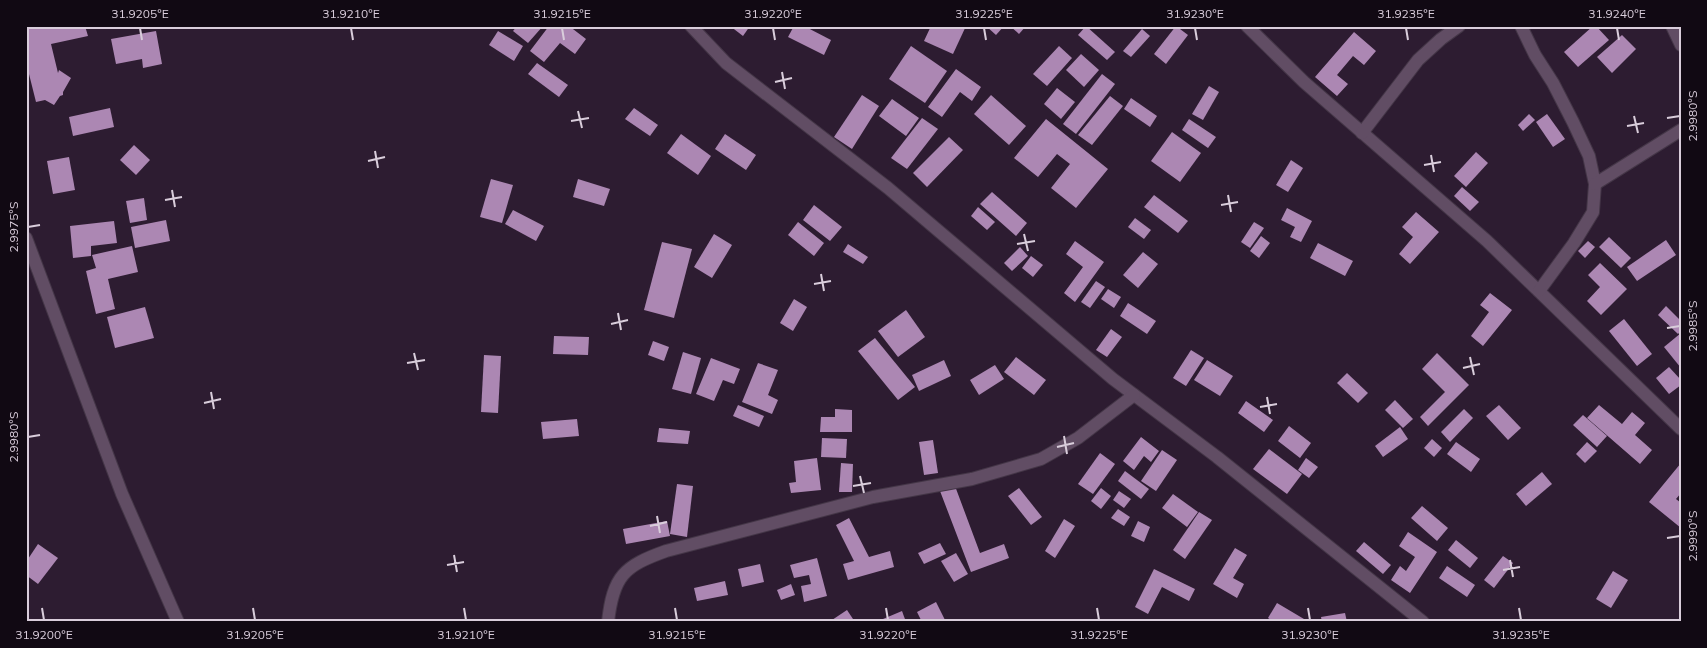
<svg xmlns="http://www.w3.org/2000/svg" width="1707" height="648" font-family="Mulish,sans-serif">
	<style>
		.building { fill: #ac87b3 }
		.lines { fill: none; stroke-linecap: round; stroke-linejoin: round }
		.minor-casing { stroke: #443647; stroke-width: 14 }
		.minor { stroke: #614d64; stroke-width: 12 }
		.ticks { fill: none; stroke: #d9cddb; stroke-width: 2 }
		.neatline { fill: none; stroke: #d9cddb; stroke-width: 2 }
		.ticks-label { font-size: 12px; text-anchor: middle; fill: #d9cddb }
	</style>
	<rect width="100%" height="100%" fill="#2d1c31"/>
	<g class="building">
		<polygon points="26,26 85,26 88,36 51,44 58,73 59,70 71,78 63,92 63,95 60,96 54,105 45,100 36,102 26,62"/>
		<polygon points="517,26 543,26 528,43 513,31"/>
		<polygon points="549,26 569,26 586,39 575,54 560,43 544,62 530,51"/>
		<polygon points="730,26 750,26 743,36"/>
		<polygon points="794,26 804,26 831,40 824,55 788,37"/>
		<polygon points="931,26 966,26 953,54 924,41"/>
		<polygon points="986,26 1004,26 996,35"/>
		<polygon points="1010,26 1026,26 1019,34"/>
		<polygon points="1086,26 1115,52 1107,60 1078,35"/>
		<polygon points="1176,26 1188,35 1166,64 1154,54"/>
		<polygon points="1593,26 1596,26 1609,40 1578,67 1564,52"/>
		<polygon points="1142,29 1150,36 1131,57 1123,51"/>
		<polygon points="156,31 162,64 143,68 142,59 116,64 111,39"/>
		<polygon points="498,31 523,46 514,61 489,45"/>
		<polygon points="1354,32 1376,51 1364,65 1353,56 1337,75 1348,84 1337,96 1315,77"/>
		<polygon points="1622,35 1636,49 1612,73 1597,57"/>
		<polygon points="911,46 947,71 925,103 889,79"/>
		<polygon points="1059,46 1072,58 1047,86 1033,74"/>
		<polygon points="1081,54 1099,70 1084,87 1066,70"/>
		<polygon points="537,63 568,85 559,97 528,74"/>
		<polygon points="956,69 981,87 972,101 960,92 942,117 928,107"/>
		<polygon points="1102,74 1115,84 1076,134 1063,124"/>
		<polygon points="1209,86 1219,92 1203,120 1192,114"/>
		<polygon points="1057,88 1075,102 1061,119 1044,104"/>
		<polygon points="862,95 879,106 852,149 834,137"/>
		<polygon points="991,95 1026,126 1009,145 974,114"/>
		<polygon points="1110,96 1123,106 1092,145 1078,135"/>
		<polygon points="1131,98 1157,116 1150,127 1124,109"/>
		<polygon points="892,99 919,118 906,136 879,116"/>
		<polygon points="110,108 114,127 73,136 69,117"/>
		<polygon points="634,108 658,125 650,136 625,119"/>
		<polygon points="1529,114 1535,120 1523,131 1518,125"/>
		<polygon points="1547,114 1565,139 1553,147 1536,122"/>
		<polygon points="922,118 938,129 907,169 891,158"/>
		<polygon points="1046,119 1108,169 1076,208 1051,188 1070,164 1057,154 1038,177 1014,158"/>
		<polygon points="1189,119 1216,137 1208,148 1182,130"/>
		<polygon points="1172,132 1201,153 1180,182 1151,161"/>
		<polygon points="681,134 711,156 698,175 667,153"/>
		<polygon points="725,134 756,155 746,170 715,149"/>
		<polygon points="949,137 963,150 927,187 913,173"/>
		<polygon points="134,145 150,160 136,175 120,160"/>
		<polygon points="1476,152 1488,163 1466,187 1454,176"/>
		<polygon points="69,157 75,190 53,194 47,161"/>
		<polygon points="1291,160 1303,168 1288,192 1276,185"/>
		<polygon points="491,179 513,185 502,223 480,217"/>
		<polygon points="578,179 610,189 604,206 573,197"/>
		<polygon points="1462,187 1479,202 1470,211 1454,196"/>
		<polygon points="992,192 1027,223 1016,236 980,204"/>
		<polygon points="1154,195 1188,221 1178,233 1144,207"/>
		<polygon points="144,198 147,220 130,223 126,201"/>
		<polygon points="814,205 842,227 830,241 803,220"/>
		<polygon points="978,207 995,222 987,230 971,216"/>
		<polygon points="1287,208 1312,221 1301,242 1290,237 1295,227 1281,220"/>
		<polygon points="513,210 544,226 536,241 505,224"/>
		<polygon points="1416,212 1439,232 1410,264 1399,254 1413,237 1402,227"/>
		<polygon points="1135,218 1151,230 1144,239 1128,227"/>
		<polygon points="166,220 170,241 135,248 131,227"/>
		<polygon points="114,221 117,243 91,246 91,256 73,258 70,226"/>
		<polygon points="798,222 824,243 814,256 788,235"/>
		<polygon points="1254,222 1264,228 1250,248 1241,242"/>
		<polygon points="714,234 732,245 712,278 694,267"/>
		<polygon points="1261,236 1270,243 1259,258 1250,251"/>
		<polygon points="1609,237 1631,258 1621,268 1599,247"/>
		<polygon points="1666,240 1676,255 1637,281 1627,267"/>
		<polygon points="1075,241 1104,262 1075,302 1064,293 1083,267 1066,254"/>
		<polygon points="1588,241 1595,247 1585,258 1578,251"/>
		<polygon points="662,242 692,249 674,318 644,310"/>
		<polygon points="1318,243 1353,261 1345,276 1310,258"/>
		<polygon points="848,244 868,257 863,264 843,252"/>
		<polygon points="132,246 138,272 108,279 115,309 96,314 86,271 96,268 92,255"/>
		<polygon points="1020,247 1028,256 1012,271 1004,263"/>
		<polygon points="1143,252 1158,264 1138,288 1123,275"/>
		<polygon points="1031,256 1043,265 1033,277 1022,268"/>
		<polygon points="1600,263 1627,289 1601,315 1587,301 1600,287 1588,275"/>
		<polygon points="1096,281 1105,287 1090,308 1081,302"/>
		<polygon points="1108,289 1121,297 1114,308 1101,299"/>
		<polygon points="1490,293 1512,310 1483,346 1471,336 1489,312 1480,305"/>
		<polygon points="794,299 807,307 793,331 780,323"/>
		<polygon points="1128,303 1156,321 1147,334 1120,316"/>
		<polygon points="1666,306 1681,321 1681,331 1678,334 1658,315"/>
		<polygon points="145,307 154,338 115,348 107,317"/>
		<polygon points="906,310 925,337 898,357 878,331"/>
		<polygon points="1624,319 1652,354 1637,366 1609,331"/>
		<polygon points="1111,329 1122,337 1107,357 1096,350"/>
		<polygon points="1681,333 1681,368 1664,347"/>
		<polygon points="554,336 589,337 588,355 553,354"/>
		<polygon points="875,338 915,387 898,400 858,351"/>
		<polygon points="653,341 669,347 664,361 648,355"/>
		<polygon points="1191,350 1204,358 1186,386 1173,378"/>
		<polygon points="683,352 701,358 691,394 672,389"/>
		<polygon points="1437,353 1469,385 1428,426 1420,417 1445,392 1422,369"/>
		<polygon points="484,355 501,356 498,413 481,412"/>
		<polygon points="1016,357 1046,380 1034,395 1004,372"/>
		<polygon points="711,358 740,369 734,384 723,380 714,401 696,394"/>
		<polygon points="944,360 951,376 919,391 912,375"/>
		<polygon points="1207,360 1233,376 1220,396 1194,380"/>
		<polygon points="758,363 778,370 768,395 778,400 772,414 742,402"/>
		<polygon points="995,365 1004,379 979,395 970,380"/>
		<polygon points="1669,367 1681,380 1681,385 1669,394 1656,378"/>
		<polygon points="1347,373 1368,393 1358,403 1337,383"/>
		<polygon points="1395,400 1413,419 1403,428 1385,410"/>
		<polygon points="1246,401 1273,420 1264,432 1238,413"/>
		<polygon points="738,405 764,416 759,427 733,416"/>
		<polygon points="1499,405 1521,428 1508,440 1486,416"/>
		<polygon points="1599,405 1622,424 1632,412 1645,423 1635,435 1652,450 1640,464 1587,418"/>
		<polygon points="835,409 852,410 852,432 820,432 821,417 835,417"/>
		<polygon points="1464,409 1473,418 1450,442 1441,432"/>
		<polygon points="1583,415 1607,436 1597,447 1573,425"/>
		<polygon points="577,419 579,436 543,439 541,422"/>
		<polygon points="1289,426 1311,443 1300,458 1278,441"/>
		<polygon points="1400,427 1408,439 1383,457 1375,446"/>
		<polygon points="659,428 690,431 688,444 657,442"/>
		<polygon points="1141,437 1159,451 1151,462 1144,456 1134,470 1123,461"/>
		<polygon points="822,438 847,439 846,458 821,457"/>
		<polygon points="1432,439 1442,448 1434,457 1424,448"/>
		<polygon points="933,440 938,473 924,475 919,442"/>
		<polygon points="1456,442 1480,459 1471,472 1447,454"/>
		<polygon points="1587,442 1597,451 1585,463 1576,454"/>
		<polygon points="1269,449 1302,474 1287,494 1253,469"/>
		<polygon points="1162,450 1177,460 1156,491 1141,481"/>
		<polygon points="1100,453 1115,464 1093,494 1078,484"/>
		<polygon points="817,458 821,490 791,493 789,483 796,482 794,461"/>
		<polygon points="1306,458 1318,467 1309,478 1298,470"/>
		<polygon points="841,463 853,464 852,492 839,492"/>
		<polygon points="1681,463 1681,493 1676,499 1681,503 1681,528 1649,502"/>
		<polygon points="1125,471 1149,489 1141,499 1118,481"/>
		<polygon points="1542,472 1552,484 1526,506 1516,494"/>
		<polygon points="677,484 693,486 687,537 670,534"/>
		<polygon points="955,486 980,553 1004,544 1009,558 971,572 940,491"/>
		<polygon points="1019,488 1042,517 1031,525 1008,496"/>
		<polygon points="1101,488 1111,496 1101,509 1091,501"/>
		<polygon points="1119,491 1131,499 1124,508 1113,500"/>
		<polygon points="1173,494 1198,512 1187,527 1162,508"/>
		<polygon points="1422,506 1448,528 1437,541 1411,518"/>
		<polygon points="1118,509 1130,517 1124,526 1111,518"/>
		<polygon points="1199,512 1212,520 1185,559 1173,550"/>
		<polygon points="849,518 869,557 890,551 894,567 848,580 843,564 854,561 836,525"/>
		<polygon points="1064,519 1075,526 1055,558 1045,551"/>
		<polygon points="667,521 670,536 626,544 623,529"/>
		<polygon points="1138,521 1150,527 1144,542 1131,536"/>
		<polygon points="1408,532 1437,552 1410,593 1391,580 1400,566 1406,571 1415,557 1399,546"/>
		<polygon points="1456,540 1478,558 1470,568 1448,550"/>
		<polygon points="1364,542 1391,565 1383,574 1356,551"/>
		<polygon points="940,543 946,554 924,564 918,553"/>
		<polygon points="38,544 58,558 38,584 26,575 26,562"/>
		<polygon points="1235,548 1247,555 1233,578 1244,584 1237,598 1213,584"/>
		<polygon points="956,553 968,574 954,582 941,561"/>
		<polygon points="1503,556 1513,563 1494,588 1484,580"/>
		<polygon points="817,558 827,596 804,602 801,586 811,584 809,575 794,578 790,565"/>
		<polygon points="760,564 764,582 742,587 738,569"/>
		<polygon points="1447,566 1475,585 1467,597 1439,578"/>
		<polygon points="1154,569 1195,589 1189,601 1162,587 1148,614 1135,607"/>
		<polygon points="1613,571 1628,580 1611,608 1596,599"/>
		<polygon points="725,581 728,595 697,601 694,588"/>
		<polygon points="791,584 795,595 781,600 777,590"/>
		<polygon points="936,602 946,622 922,622 917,612"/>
		<polygon points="1277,603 1304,619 1302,622 1274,622 1268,618"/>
		<polygon points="847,610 855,622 829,622"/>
		<polygon points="902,611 906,622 884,622 883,619"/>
		<polygon points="1345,613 1347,622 1322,622 1321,617"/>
	</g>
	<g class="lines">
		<defs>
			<g id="minor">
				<polyline points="691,26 726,63 888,188 1113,379 1217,457 1423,622"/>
				<polyline points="1247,26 1304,82 1487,241 1681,429"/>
				<polyline points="1521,26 1535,55 1553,83 1573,122 1589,156 1595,184 1593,212 1574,243 1539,291"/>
				<polyline points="1672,26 1681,45"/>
				<polyline points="1362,133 1418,60 1441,39 1459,26"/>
				<polyline points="1595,184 1681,130"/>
				<polyline points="26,238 122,494 178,622"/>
				<path d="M608 622C613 576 624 566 666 551L873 497 972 479 1041 459 1078 438 1134 395"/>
			</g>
		</defs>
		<use href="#minor" class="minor-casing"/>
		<use href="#minor" class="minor"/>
	</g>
	<path class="ticks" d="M140 28 142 40M351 28 353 40M562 28 564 40M773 28 775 40M984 28 986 40M1195 28 1197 40M1406 28 1408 40M1617 28 1619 40M782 72 785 89M775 82 792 78M578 111 582 128M1634 116 1638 133M1667 118 1680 116M571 121 589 118M1627 126 1644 123M375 151 378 168M1431 155 1434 172M368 161 385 157M1424 165 1441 162M172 190 175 207M1228 195 1231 212M165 200 182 197M1221 205 1238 202M28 227 40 225M1024 234 1028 251M1017 244 1035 241M821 274 824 291M814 284 831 281M618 313 621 330M611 324 628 320M1667 328 1680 326M414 353 418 370M1470 357 1474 375M407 363 425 360M1463 368 1480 364M211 392 214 409M1267 397 1270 414M204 403 221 399M1260 407 1277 404M1064 436 1067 454M28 437 40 435M1057 447 1074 443M860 476 864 493M853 486 871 483M657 516 660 533M650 526 667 522M1667 538 1680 536M454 555 457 572M1510 560 1513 577M447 565 464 562M1503 570 1520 567M42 608 44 620M253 608 255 620M464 608 466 620M675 608 677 620M886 608 888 620M1097 608 1099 620M1308 608 1310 620M1519 608 1521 620"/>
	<rect width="1707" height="648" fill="none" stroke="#110913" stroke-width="55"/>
	<rect x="28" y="28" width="1652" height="592" class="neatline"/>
	<g class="ticks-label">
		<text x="140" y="18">31.9205°E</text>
		<text x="351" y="18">31.9210°E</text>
		<text x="562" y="18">31.9215°E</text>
		<text x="773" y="18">31.9220°E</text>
		<text x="984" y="18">31.9225°E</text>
		<text x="1195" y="18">31.9230°E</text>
		<text x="1406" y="18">31.9235°E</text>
		<text x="1617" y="18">31.9240°E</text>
		<text transform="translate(1693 116) rotate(-90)" y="4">2.9980°S</text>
		<text transform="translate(14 227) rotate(-90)" y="4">2.9975°S</text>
		<text transform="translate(1693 326) rotate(-90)" y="4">2.9985°S</text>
		<text transform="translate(14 437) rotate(-90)" y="4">2.9980°S</text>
		<text transform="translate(1693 536) rotate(-90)" y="4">2.9990°S</text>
		<text x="44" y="639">31.9200°E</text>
		<text x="255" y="639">31.9205°E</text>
		<text x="466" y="639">31.9210°E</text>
		<text x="677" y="639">31.9215°E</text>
		<text x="888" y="639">31.9220°E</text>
		<text x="1099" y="639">31.9225°E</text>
		<text x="1310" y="639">31.9230°E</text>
		<text x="1521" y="639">31.9235°E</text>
	</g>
</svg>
